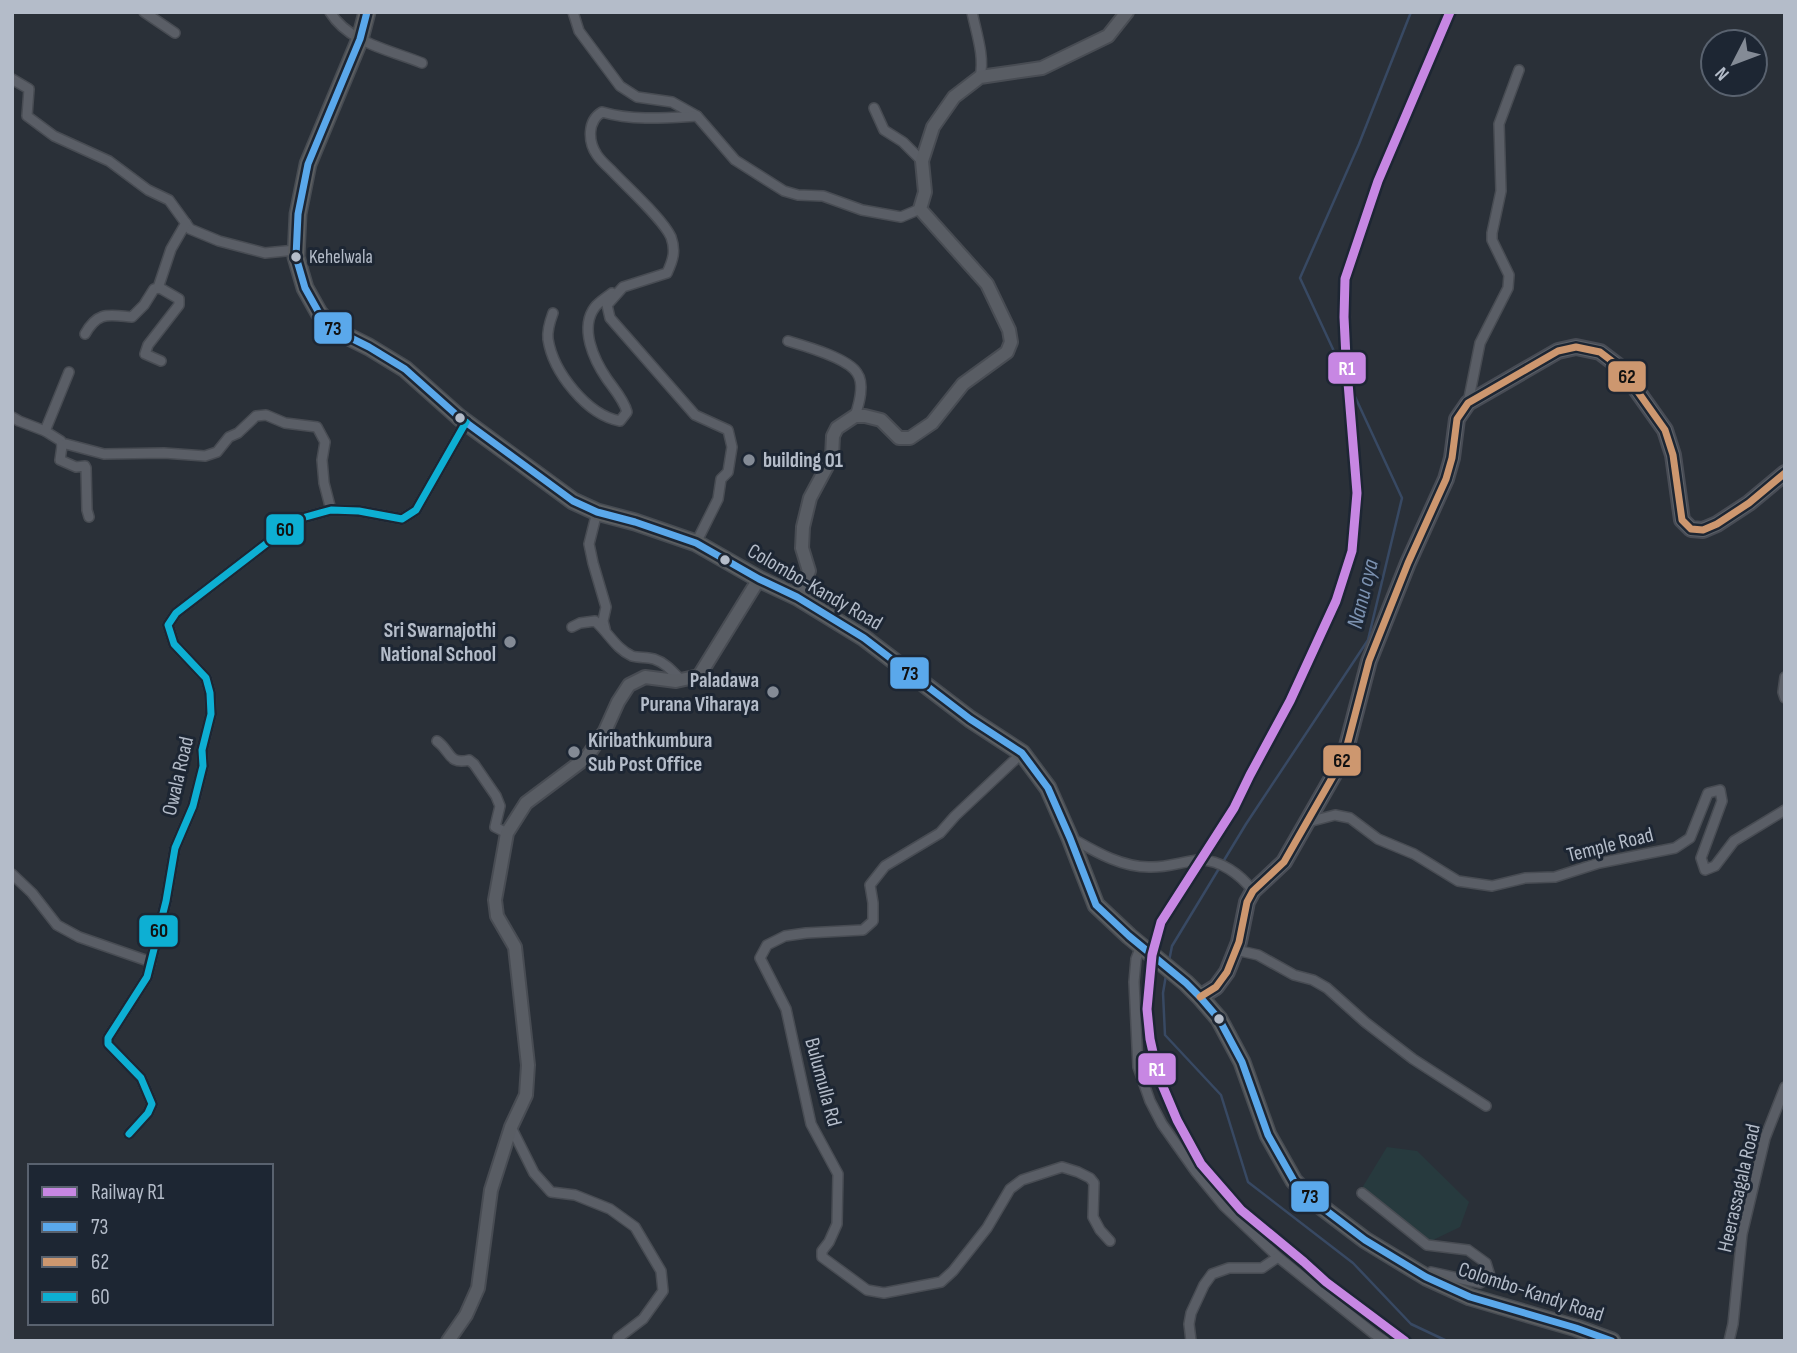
<svg xmlns="http://www.w3.org/2000/svg" width="1797" height="1353" font-family="'Sofia Sans Condensed',sans-serif">
	<style>
		.park { fill: #273a3e }
		.lines { fill: none; stroke-linecap: round; stroke-linejoin: round }
		.stream { stroke: #384963; stroke-width: 2.5 }
		.street-casing { stroke: #484c53; stroke-width: 12 }
		.secondary-casing { stroke: #484c53; stroke-width: 16 }
		.primary-casing { stroke: #484c55; stroke-width: 18 }
		.highway-casing { stroke: #474c53; stroke-width: 19 }
		.street { stroke: #5a5e66; stroke-width: 9 }
		.secondary { stroke: #595d64; stroke-width: 12 }
		.primary { stroke: #5c6168; stroke-width: 14 }
		.highway { stroke: #5a5d60; stroke-width: 16 }
		.bus-1-casing { stroke: #1d2633; stroke-width: 12 }
		.bus-2-casing { stroke: #1d2633; stroke-width: 12 }
		.bus-3-casing { stroke: #1d2633; stroke-width: 12 }
		.bus-1 { stroke: #5aa8eb; stroke-width: 7 }
		.bus-2 { stroke: #cd976f; stroke-width: 7 }
		.bus-3 { stroke: #0dafd3; stroke-width: 7 }
		.rail-1-casing { stroke: #1d2633; stroke-width: 14 }
		.rail-1 { stroke: #c787e3; stroke-width: 9 }
		.bus-dot { fill: #b4bcc9; stroke: #1d2633; stroke-width: 2.5 }
		.poi-dot { fill: #848b96; stroke: #1d2633; stroke-width: 2.5 }
		.labels { text-anchor: middle; dominant-baseline: central; stroke-width: 6; stroke-linejoin: round; paint-order: stroke }
		.bus-label { font-size: 19px; fill: #b4bcc9; stroke: #1d2633; text-anchor: start }
		.poi-label { font-size: 21px; font-weight: bold; fill: #b4bcc9; stroke: #1d2633; text-anchor: start }
		.street-label { font-size: 21px; fill: #b4bcc9; stroke: #1d2633 }
		.water-label { font-size: 23px; font-style: italic; fill: #7c92b1; stroke: #1d2633 }
		.line-badge { stroke: #1d2633; stroke-width: 2.5 }
		.badge-label { font-size: 19px; text-anchor: middle; font-weight: bold; fill: #fff }
		.pale-badge-label { font-size: 19px; text-anchor: middle; font-weight: bold; fill: #111 }
	</style>
	<rect width="100%" height="100%" fill="#2a3038"/>
	<polygon class="park" points="1387,1147 1417,1151 1469,1202 1460,1227 1429,1242 1362,1188"/>
	<g class="lines">
		<g class="stream">
			<polyline points="1169,961 1172,946 1246,824 1368,640 1402,498 1300,278 1359,144 1411,12"/>
			<polyline points="1166,975 1163,993 1165,1035 1221,1095 1248,1182 1353,1263 1411,1324 1447,1341"/>
		</g>
		<defs>
			<g id="street">
				<polyline points="144,12 175,33"/>
				<path d="M330 12C349 43 390 50 422 63"/>
				<polyline points="573,12 579,31 620,86 637,97 672,102 697,116 735,160 784,191 798,195 823,196 862,210 901,217 920,209"/>
				<path d="M972 12C976 32 985 57 980 77"/>
				<polyline points="12,79 29,89 27,116 54,136 109,161 148,190 169,200 190,229 219,241 265,253 296,250"/>
				<polyline points="874,108 884,130 903,142 922,161"/>
				<path d="M553 313C550 321 547 330 548 339 553 372 587 415 620 421L627 412C624 400 614 389 607 379 594 360 579 328 595 307 599 302 607 297 612 293"/>
				<path d="M85 334C98 311 108 315 132 317L144 305 154 289 160 288"/>
				<path d="M788 341C805 346 848 358 857 373 865 384 859 404 855 416"/>
				<polyline points="161,361 145,354 148,345 179,305 179,299 160,288 159,285 171,249 186,223"/>
				<polyline points="1468,403 1480,343 1508,288 1509,275 1492,240 1492,233 1501,191 1499,124 1519,70"/>
				<polyline points="12,417 19,421 45,431 61,441 62,446"/>
				<polyline points="45,431 69,372"/>
				<polyline points="597,512 589,544 593,563 606,607 603,621 605,629"/>
				<polyline points="89,517 87,510 86,468 85,466 76,467 60,460 62,446 66,444 104,454 164,453 205,456 217,452 229,437 238,433 256,416 266,415 285,423 317,427 325,442 322,460 324,483 331,510"/>
				<path d="M696 543 718 499 721 479 728 472 732 447 728 430 695 415 610 318 607 305 623 287 667 273C673 260 676 251 671 237 663 219 627 187 612 171 607 166 601 161 597 155 588 142 587 121 602 112 633 121 665 118 697 116"/>
				<path d="M572 627 580 623 595 621C608 632 616 649 632 656 639 658 647 657 654 659 666 663 673 672 681 680"/>
				<polyline points="1785,677 1783,692 1785,698"/>
				<path d="M437 741C451 751 448 765 469 760L474 764 496 796 500 806 495 827 507 833"/>
				<polyline points="1022,753 955,816 940,833 885,866 870,885 873,903 873,921 863,930 806,933 785,936 767,945 760,958 786,1009 811,1124 838,1174 837,1224 829,1242 822,1251 822,1257 867,1290 884,1293 941,1282 953,1271 987,1228 1010,1189 1022,1180 1062,1167 1078,1172 1090,1178 1094,1183 1093,1217 1100,1230 1110,1241"/>
				<polyline points="1308,822 1335,815 1350,818 1378,839 1414,854 1458,881 1492,886 1525,878 1555,877 1599,863 1675,848 1690,838 1708,793 1720,790 1722,801 1701,858 1705,870 1715,866 1734,841 1785,810"/>
				<path d="M1073 839C1096 852 1121 867 1149 867 1165 868 1181 862 1198 860 1220 859 1241 875 1253 891"/>
				<polyline points="12,874 32,893 57,925 79,937 151,962"/>
				<polyline points="1141,946 1136,959 1134,982 1138,1067 1150,1101 1162,1124 1196,1172 1224,1206 1278,1257 1373,1333 1385,1341"/>
				<polyline points="1236,950 1258,955 1294,975 1313,980 1327,988 1365,1022 1413,1059 1486,1106"/>
				<polyline points="511,1127 534,1173 551,1192 575,1195 610,1209 635,1227 661,1271 663,1291 643,1319 618,1338 618,1341"/>
				<polyline points="129,1134 148,1113 152,1104 141,1078 108,1044 108,1038 147,977 166,901 175,848 193,806 203,766 202,750 211,714 210,693 206,678 174,644 168,625 176,613 280,533 302,518 331,510 359,511 402,519 416,510 466,422"/>
				<polyline points="1362,1193 1427,1245 1468,1250 1486,1263 1490,1276 1480,1283 1431,1272"/>
				<polyline points="1191,1341 1189,1324 1191,1313 1204,1285 1212,1274 1229,1268 1262,1268 1278,1257"/>
				<polyline points="1729,1341 1733,1324 1742,1234 1765,1138 1785,1087"/>
			</g>
			<g id="secondary">
				<polyline points="797,597 809,571 802,548 803,527 810,498 832,457 833,436 837,428 855,416 865,416 881,420 899,438 910,438 932,423 963,384 1007,352 1011,342 1009,330 987,284 920,209 925,192 922,161 933,127 954,97 980,77 1042,68 1108,36 1127,12"/>
				<polyline points="448,1341 466,1315 478,1288 491,1190 511,1127 526,1095 528,1065 515,947 497,916 495,900 507,833 526,803 586,758 605,731 618,702 629,685 645,677 676,681 699,676 759,579"/>
			</g>
			<polyline id="primary" points="1200,997 1216,987 1227,972 1239,942 1247,902 1253,891 1284,862 1344,757 1369,661 1408,563 1446,479 1452,458 1457,419 1468,403 1558,351 1576,347 1600,352 1621,368 1665,430 1673,455 1682,520 1691,529 1703,530 1717,524 1749,503 1785,473"/>
			<polyline id="highway" points="367,12 360,39 308,164 298,214 296,257 305,288 319,313 335,330 369,347 405,369 460,418 573,501 597,512 635,522 696,543 759,579 797,597 864,638 970,719 1022,753 1048,788 1070,838 1096,905 1129,936 1186,983 1200,997 1219,1019 1242,1062 1268,1135 1294,1181 1315,1202 1365,1240 1426,1277 1470,1297 1576,1328 1612,1341"/>
		</defs>
		<use href="#street" class="street-casing"/>
		<use href="#secondary" class="secondary-casing"/>
		<use href="#primary" class="primary-casing"/>
		<use href="#highway" class="highway-casing"/>
		<use href="#street" class="street"/>
		<use href="#secondary" class="secondary"/>
		<use href="#primary" class="primary"/>
		<use href="#highway" class="highway"/>
		<defs>
			<polyline id="bus-1" points="367,12 360,39 308,164 298,214 296,257 305,288 319,313 335,330 369,347 405,369 460,418 573,501 597,512 635,522 696,543 759,579 797,597 864,638 970,719 1022,753 1048,788 1070,838 1096,905 1129,936 1186,983 1200,997 1219,1019 1242,1062 1268,1135 1294,1181 1315,1202 1365,1240 1426,1277 1470,1297 1576,1328 1612,1341"/>
			<polyline id="bus-2" points="1200,997 1216,987 1227,972 1239,942 1247,902 1253,891 1284,862 1344,757 1369,661 1408,563 1446,479 1452,458 1457,419 1468,403 1558,351 1576,347 1600,352 1621,368 1665,430 1673,455 1682,520 1691,529 1703,530 1717,524 1749,503 1785,473"/>
			<polyline id="bus-3" points="129,1134 148,1113 152,1104 141,1078 108,1044 108,1038 147,977 166,901 175,848 193,806 203,766 202,750 211,714 210,693 206,678 174,644 168,625 176,613 280,533 302,518 331,510 359,511 402,519 416,510 466,422"/>
		</defs>
		<use href="#bus-1" class="bus-1-casing"/>
		<use href="#bus-2" class="bus-2-casing"/>
		<use href="#bus-3" class="bus-3-casing"/>
		<use href="#bus-1" class="bus-1"/>
		<use href="#bus-2" class="bus-2"/>
		<use href="#bus-3" class="bus-3"/>
		<defs>
			<polyline id="rail-1" points="1405,1341 1326,1282 1304,1262 1241,1210 1201,1164 1177,1120 1158,1075 1150,1039 1147,1009 1152,955 1161,922 1234,808 1250,775 1290,701 1336,601 1352,551 1357,493 1346,358 1344,317 1345,279 1378,181 1450,12"/>
		</defs>
		<use href="#rail-1" class="rail-1-casing"/>
		<use href="#rail-1" class="rail-1"/>
	</g>
	<g class="bus-dot">
		<circle cx="296" cy="257" r="6"/>
		<circle cx="460" cy="418" r="6"/>
		<circle cx="725" cy="560" r="6"/>
		<circle cx="1219" cy="1019" r="6"/>
	</g>
	<g class="poi-dot">
		<circle cx="749" cy="460" r="7"/>
		<circle cx="510" cy="642" r="7"/>
		<circle cx="773" cy="692" r="7"/>
		<circle cx="574" cy="752" r="7"/>
	</g>
	<g class="labels">
		<g class="bus-label">
			<text x="309" y="257">Kehelwala</text>
		</g>
		<g class="poi-label">
			<text x="763" y="460">building 01</text>
			<text x="496" y="630" text-anchor="end">Sri Swarnajothi<tspan x="496" dy="24">National School</tspan></text>
			<text x="759" y="680" text-anchor="end">Paladawa<tspan x="759" dy="24">Purana Viharaya</tspan></text>
			<text x="588" y="740">Kiribathkumbura<tspan x="588" dy="24">Sub Post Office</tspan></text>
		</g>
		<g class="street-label">
			<text transform="translate(815 587) rotate(30)">Colombo-Kandy Road</text>
			<text transform="translate(178 776) rotate(-77)">Owala Road</text>
			<text transform="translate(1610 845) rotate(-14)">Temple Road</text>
			<text transform="translate(823 1082) rotate(75)">Bulumulla Rd</text>
			<text transform="translate(1739 1188) rotate(-77)">Heerassagala Road</text>
			<text transform="translate(1531 1292) rotate(18)">Colombo-Kandy Road</text>
		</g>
		<g class="water-label">
			<text transform="translate(1363 594) rotate(-76)">Nanu oya</text>
		</g>
	</g>
	<g class="line-badge">
		<rect x="313" y="311" width="40" height="34" rx="7" fill="#5aa8eb"/>
		<rect x="1327" y="351" width="40" height="34" rx="7" fill="#c787e3"/>
		<rect x="1607" y="360" width="40" height="33" rx="7" fill="#cd976f"/>
		<rect x="265" y="513" width="40" height="33" rx="7" fill="#0dafd3"/>
		<rect x="889" y="656" width="41" height="34" rx="7" fill="#5aa8eb"/>
		<rect x="1322" y="744" width="40" height="33" rx="7" fill="#cd976f"/>
		<rect x="138" y="914" width="41" height="34" rx="7" fill="#0dafd3"/>
		<rect x="1137" y="1052" width="40" height="34" rx="7" fill="#c787e3"/>
		<rect x="1290" y="1180" width="40" height="33" rx="7" fill="#5aa8eb"/>
	</g>
	<g class="badge-label">
		<text x="1347" y="375">R1</text>
		<text x="1157" y="1076">R1</text>
	</g>
	<g class="pale-badge-label">
		<text x="333" y="335">73</text>
		<text x="1627" y="383">62</text>
		<text x="285" y="536">60</text>
		<text x="910" y="680">73</text>
		<text x="1342" y="767">62</text>
		<text x="159" y="937">60</text>
		<text x="1310" y="1203">73</text>
	</g>
	<rect width="1797" height="1353" fill="none" stroke="#b4bcc9" stroke-width="28"/>
	<rect x="28" y="1164" width="245" height="161" fill="#1d2633" stroke="#59626f" stroke-width="2"/>
	<rect x="42" y="1187" width="35" height="10" fill="#c787e3" stroke="#59626f" stroke-width="2"/>
	<text x="91" y="1199" font-size="21" fill="#b4bcc9">Railway R1</text>
	<rect x="42" y="1222" width="35" height="10" fill="#5aa8eb" stroke="#59626f" stroke-width="2"/>
	<text x="91" y="1234" font-size="21" fill="#b4bcc9">73</text>
	<rect x="42" y="1257" width="35" height="10" fill="#cd976f" stroke="#59626f" stroke-width="2"/>
	<text x="91" y="1269" font-size="21" fill="#b4bcc9">62</text>
	<rect x="42" y="1292" width="35" height="10" fill="#0dafd3" stroke="#59626f" stroke-width="2"/>
	<text x="91" y="1304" font-size="21" fill="#b4bcc9">60</text>
	<g transform="translate(1734 63) rotate(228)"><circle r="33" fill="#1d2633" stroke="#59626f" stroke-width="2"/>
	<path d="M0-5L12 26L0 18L-12 26Z" fill="#848b96"/>
	<text y="-10" font-size="19" font-weight="bold" text-anchor="middle" fill="#b4bcc9">N</text>
	</g>
</svg>
